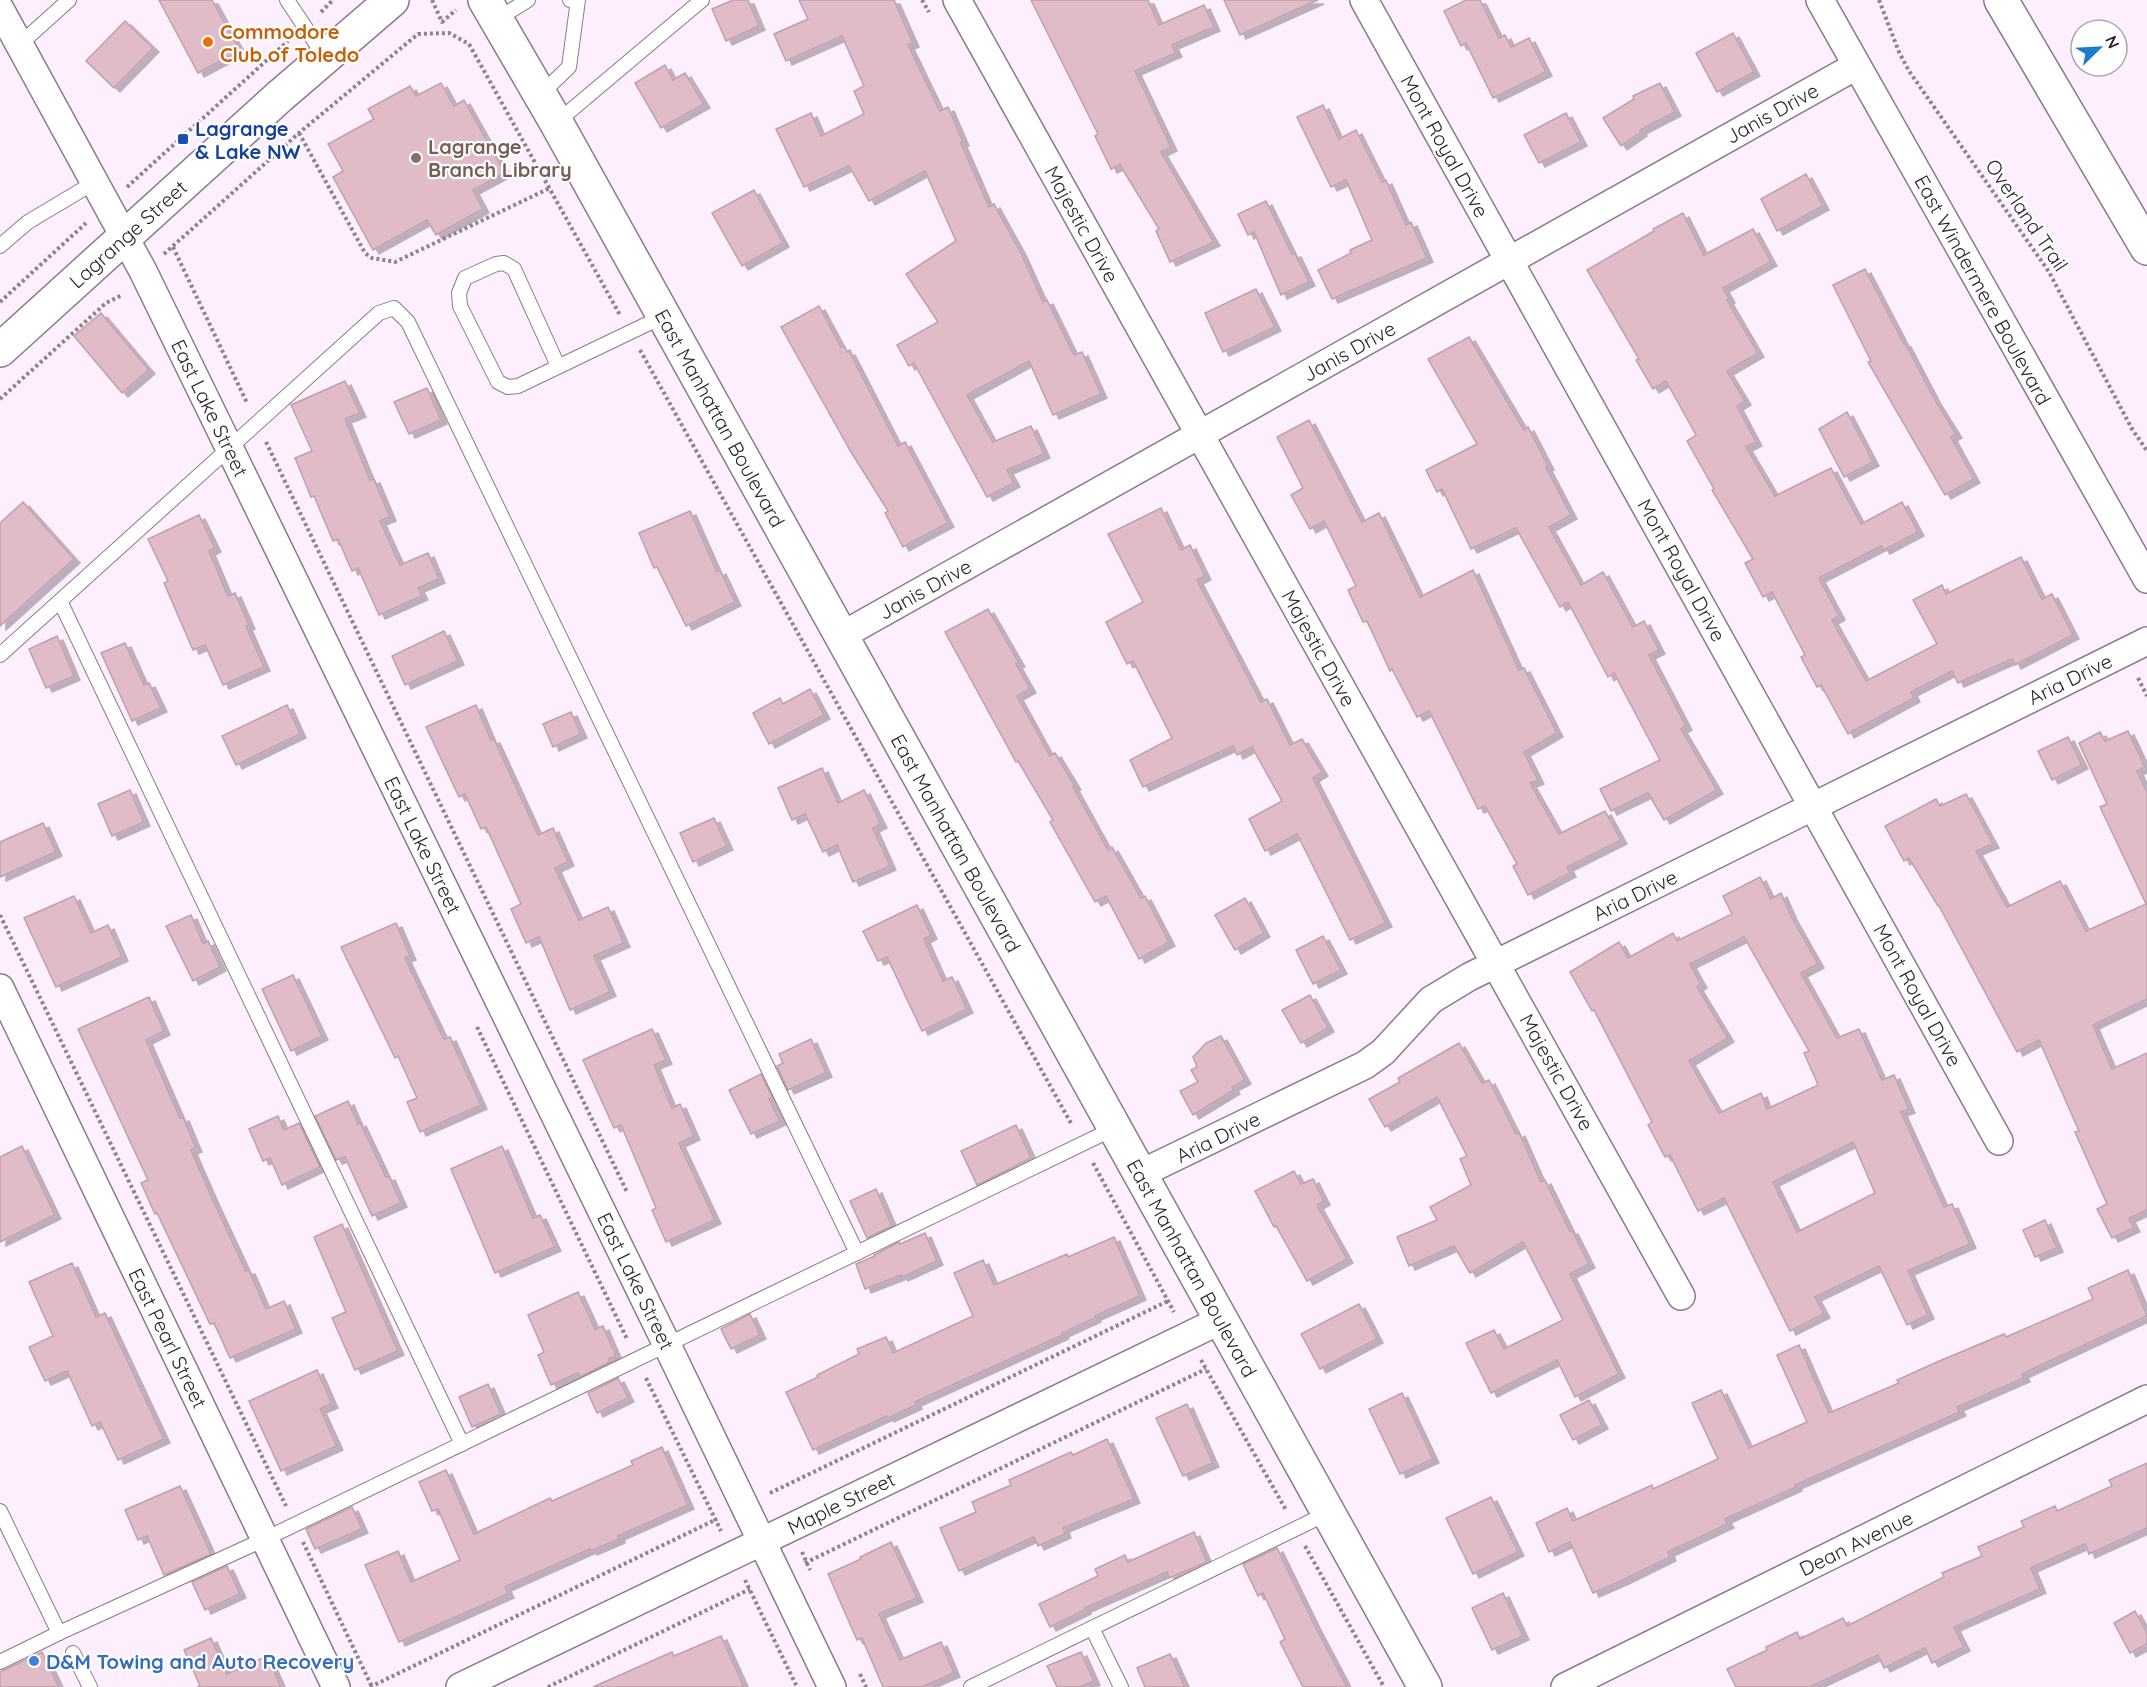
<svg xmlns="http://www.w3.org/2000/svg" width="2147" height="1687" font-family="Quicksand,sans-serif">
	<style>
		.building { fill: #dfbcc7; stroke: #c19faa; stroke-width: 1.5; fill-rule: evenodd; filter: url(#shadow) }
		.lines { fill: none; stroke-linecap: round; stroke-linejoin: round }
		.lane-casing { stroke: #8c788f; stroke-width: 16 }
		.street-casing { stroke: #8c788f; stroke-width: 30 }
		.secondary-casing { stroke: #8c788f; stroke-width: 36 }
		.path { stroke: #8d828e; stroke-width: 4; stroke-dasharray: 3 3; stroke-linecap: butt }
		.lane { stroke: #fff; stroke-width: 14 }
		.street { stroke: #fff; stroke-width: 27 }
		.secondary { stroke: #fff; stroke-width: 33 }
		.food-dot { fill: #e8710a; stroke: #fff; stroke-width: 2 }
		.transit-dot { fill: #1a4fb4; stroke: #fff; stroke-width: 2 }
		.education-dot { fill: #8d6e63; stroke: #fff; stroke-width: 2 }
		.shop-dot { fill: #3f7fe0; stroke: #fff; stroke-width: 2 }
		.labels { text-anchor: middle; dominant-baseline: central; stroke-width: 4.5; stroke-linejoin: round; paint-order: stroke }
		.food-label { font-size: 20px; font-weight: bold; fill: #c56008; stroke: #fff; text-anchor: start }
		.street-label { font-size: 20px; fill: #2c232d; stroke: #fff }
		.transit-label { font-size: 20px; font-weight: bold; fill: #164399; stroke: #fff; text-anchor: start }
		.education-label { font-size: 20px; font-weight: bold; fill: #785e54; stroke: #fff; text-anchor: start }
		.shop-label { font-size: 20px; font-weight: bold; fill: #366cbe; stroke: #fff; text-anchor: start }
	</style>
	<defs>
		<filter id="shadow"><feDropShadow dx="6" dy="4" stdDeviation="0" flood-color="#0004"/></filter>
	</defs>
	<rect width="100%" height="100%" fill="#fdeffe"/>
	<g class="building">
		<polygon points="159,0 212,0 240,51 198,73"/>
		<polygon points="733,0 748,0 759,26 726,41 712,9"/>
		<polygon points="799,0 894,0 913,43 908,45 940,111 948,107 963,142 961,143 989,207 994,204 1021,253 1043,302 1047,300 1074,355 1082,352 1101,394 1053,415 1029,361 967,395 993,442 1031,426 1044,454 1007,470 1014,483 987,497 914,363 909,366 897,345 938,322 906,274 956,241 925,171 869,201 849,166 804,187 776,129 811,113 821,136 864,114 854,91 864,86 842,36 786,61 774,34 808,19"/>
		<polygon points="1031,0 1148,0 1159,25 1204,5 1214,27 1172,45 1176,53 1135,71 1171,147 1161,152 1214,242 1170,262 1156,231 1159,229 1120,165 1111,169 1095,136 1098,134"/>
		<polygon points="1224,0 1318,0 1240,35"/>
		<polygon points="1466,0 1480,0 1499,38 1505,35 1511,47 1529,38 1546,72 1493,98 1466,43 1461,46 1444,11"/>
		<polygon points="125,21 153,48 114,88 86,61"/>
		<polygon points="1733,33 1754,72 1717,92 1696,53"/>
		<polygon points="665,65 673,80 685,73 704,104 661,128 635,83"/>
		<polygon points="441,83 454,106 464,100 505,173 473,190 483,209 436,235 427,220 373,250 333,177 343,171 328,144 374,119 368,109 410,86 416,96"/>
		<polygon points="1660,83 1675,112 1640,130 1641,132 1621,146 1603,118 1634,99 1633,96"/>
		<polygon points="1323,105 1339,139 1356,130 1382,182 1386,180 1406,225 1411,222 1427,258 1332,299 1318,270 1351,253 1350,250 1372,240 1346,180 1331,187 1297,117"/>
		<polygon points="1566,113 1581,142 1539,163 1524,135"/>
		<polygon points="1806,174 1823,206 1777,231 1761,199"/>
		<polygon points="754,190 783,243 742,266 712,213"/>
		<polygon points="1266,201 1292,254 1295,253 1309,282 1281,295 1254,232 1248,235 1238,214"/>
		<polygon points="1683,213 1704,255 1753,229 1771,262 1723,288 1729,299 1727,300 1758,353 1727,371 1745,401 1737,406 1756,442 1746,447 1775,496 1831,468 1861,524 1902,502 1918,532 1884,550 1881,546 1819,578 1839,616 1832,620 1866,681 1937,644 1913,600 1942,585 1946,594 2021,557 2042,599 2052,594 2073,635 2015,665 2012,659 1958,683 1952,671 1911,692 1914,698 1848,734 1821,685 1817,687 1801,657 1805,655 1772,592 1763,597 1745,563 1753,559 1712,490 1714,489 1687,441 1696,435 1666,381 1653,389 1636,360 1639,359 1587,270 1654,231 1653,229"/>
		<polygon points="1865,269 1904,344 1905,343 1936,402 1956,434 1951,437 1974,479 1945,495 1868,362 1871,361 1833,285"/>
		<polygon points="1256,289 1275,327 1223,352 1205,313"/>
		<polygon points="819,306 841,347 844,346 847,352 849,351 898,446 905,442 948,523 903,547 885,513 888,511 851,452 781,327"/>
		<polygon points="101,313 149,370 122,393 74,336"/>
		<polygon points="1469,337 1524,430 1528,427 1548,466 1546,467 1571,515 1549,527 1581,585 1603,572 1633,627 1644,621 1659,650 1649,655 1686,726 1681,729 1717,790 1664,820 1648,793 1611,811 1600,789 1660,760 1614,673 1608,677 1568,602 1560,607 1516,528 1471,549 1442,489 1437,492 1426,470 1477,444 1428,359"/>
		<polygon points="345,381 360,413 345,419 370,480 374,479 390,517 380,521 400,565 428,553 439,579 418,588 422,596 379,615 358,568 352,571 338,539 333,541 314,496 311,497 295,458 312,451 291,405"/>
		<polygon points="427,388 441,420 409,434 394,402"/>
		<polygon points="1847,412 1873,462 1844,477 1819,429"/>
		<polygon points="1309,420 1362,522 1379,513 1420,597 1473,570 1519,670 1524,668 1557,733 1524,752 1538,780 1530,783 1559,834 1605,811 1621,840 1567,867 1570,873 1528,895 1513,866 1517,864 1485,806 1478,809 1429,711 1417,717 1392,669 1390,671 1367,621 1363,622 1348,590 1356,586 1324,521 1310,529 1291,495 1303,488 1277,437"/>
		<polygon points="23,502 74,559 0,626 0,523"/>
		<polygon points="1161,508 1181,550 1190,545 1205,576 1197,580 1261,702 1267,699 1290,745 1302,739 1322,772 1313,778 1386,923 1350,940 1297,834 1265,851 1249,819 1282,801 1252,747 1237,755 1233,746 1143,787 1130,760 1172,738 1133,661 1127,664 1106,622 1143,602 1108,534"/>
		<polygon points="690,511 717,572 720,570 735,602 686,626 657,567 654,568 639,533"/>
		<polygon points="199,515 215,548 209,551 228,596 235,593 249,625 246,626 264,667 223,685 205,645 193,650 164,583 168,581 148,539"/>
		<polygon points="988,609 1019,663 1016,664 1030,689 1017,696 1050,756 1055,753 1075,786 1073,787 1108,850 1112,847 1141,898 1145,896 1169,942 1139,959 1106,896 1095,902 1050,822 1053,820 1018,761 1016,762 945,632"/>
		<polygon points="444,631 458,661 405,685 392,656"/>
		<polygon points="57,636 74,676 46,688 29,649"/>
		<polygon points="125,643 144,685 149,683 161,708 132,721 101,653"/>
		<polygon points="810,689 824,715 769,744 753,713 780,698 783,704"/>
		<polygon points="287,705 300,734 236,765 222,736"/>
		<polygon points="476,705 491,740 494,739 538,835 553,828 568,862 555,868 579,920 608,907 624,943 594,956 610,992 570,1010 539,937 526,943 511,909 521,904 486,827 481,829 465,794 459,797 426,727"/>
		<polygon points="571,712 581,734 553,747 543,724"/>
		<polygon points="2128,731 2145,767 2137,771 2147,792 2147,999 2093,1025 2112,1069 2147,1053 2147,1210 2129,1218 2134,1228 2112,1238 2097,1209 2107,1204 2075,1132 2079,1131 2039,1040 2017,1052 1939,906 1938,906 1909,858 1904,861 1885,826 1936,799 1940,806 1966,794 1993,844 1976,851 2007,907 2060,881 2086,931 2146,904 2100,807 2107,804 2079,743 2100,732 2105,741"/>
		<polygon points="2068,737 2082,765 2052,780 2038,751"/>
		<polygon points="822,768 838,803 864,790 881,824 873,828 890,866 853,882 837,845 823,852 805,814 792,820 778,788"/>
		<polygon points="130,790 144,822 112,836 98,804"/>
		<polygon points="714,818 727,846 693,862 680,833"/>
		<polygon points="43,823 56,852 0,877 0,842"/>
		<path d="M1760 877 1771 899 1781 893 1791 916 1818 964 1801 973 1837 1038 1859 1029 1882 1080 1894 1075 1909 1109 1901 1112 1944 1207 1952 1204 1970 1244 1908 1271 1928 1315 1907 1325 1879 1266 1815 1297 1824 1314 1790 1331 1724 1198 1698 1211 1670 1155 1665 1157 1648 1125 1652 1122 1594 1010 1592 1011 1570 972 1619 942 1628 958 1673 933 1677 941 1732 914 1723 896ZM1744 937 1809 1051 1804 1053 1818 1085 1767 1109 1761 1093 1719 1113 1689 1061 1728 1038 1697 987 1701 984 1690 964ZM1853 1142 1875 1193 1797 1232 1773 1182Z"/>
		<polygon points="74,896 91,933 108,925 122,957 56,987 24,918"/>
		<polygon points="1245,898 1264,933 1235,950 1215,915"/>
		<polygon points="917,905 931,935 924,939 943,981 952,977 967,1009 922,1031 887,957 878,961 863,931"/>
		<polygon points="191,915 203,943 208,941 220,967 193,981 166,926"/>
		<polygon points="396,923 410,956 405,958 424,998 444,1039 450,1037 481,1105 420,1132 407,1102 417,1098 398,1056 395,1058 341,947"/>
		<polygon points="1323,936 1341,970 1313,984 1296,950"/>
		<polygon points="293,975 322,1036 291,1051 262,989"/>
		<polygon points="1310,995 1328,1028 1301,1043 1282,1010"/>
		<polygon points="149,997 164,1031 146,1040 180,1118 183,1117 196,1148 191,1150 212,1198 246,1271 249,1270 266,1309 284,1301 296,1329 230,1358 214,1323 210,1324 157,1213 155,1214 141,1183 148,1180 78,1029"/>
		<polygon points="652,1029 666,1060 654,1065 672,1108 680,1104 694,1136 679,1143 715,1220 666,1242 652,1210 656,1208 621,1125 614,1128 583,1060"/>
		<polygon points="1221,1036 1245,1080 1232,1087 1234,1090 1193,1115 1180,1091 1198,1082 1191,1070 1197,1067 1193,1057 1206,1043"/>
		<polygon points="811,1039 826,1073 788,1090 777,1066 783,1063 779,1054"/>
		<polygon points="1459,1043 1482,1083 1489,1080 1516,1134 1519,1132 1541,1182 1545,1180 1570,1231 1572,1230 1589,1264 1570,1274 1619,1374 1575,1397 1557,1360 1491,1393 1466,1343 1494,1330 1504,1349 1563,1320 1523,1242 1470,1273 1454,1246 1409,1266 1397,1237 1437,1220 1430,1207 1471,1185 1460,1159 1467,1156 1437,1097 1385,1127 1369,1099 1400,1082 1398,1078"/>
		<polygon points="761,1074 772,1097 769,1099 780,1121 751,1134 729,1090"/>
		<polygon points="348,1101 358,1124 360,1122 386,1177 389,1176 401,1203 372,1216 345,1157 336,1160 315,1116"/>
		<polygon points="278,1116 284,1130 299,1123 320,1167 282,1185 270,1158 263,1161 249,1129"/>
		<polygon points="1016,1125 1031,1158 977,1185 961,1151"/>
		<polygon points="22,1146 55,1215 0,1242 0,1157"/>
		<polygon points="502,1146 533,1218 540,1215 555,1247 495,1273 451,1169"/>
		<polygon points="1294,1171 1301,1184 1313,1179 1324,1201 1317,1205 1347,1259 1307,1281 1276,1226 1274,1227 1255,1191"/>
		<polygon points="876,1189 892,1226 867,1238 850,1201"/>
		<polygon points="2045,1220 2057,1248 2035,1257 2023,1230"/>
		<polygon points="342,1224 398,1351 355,1370 332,1318 346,1312 314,1237"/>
		<polygon points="925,1233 937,1261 902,1277 901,1275 865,1289 856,1264 875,1256 874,1255 899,1242 900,1244"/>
		<polygon points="1114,1237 1140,1296 1095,1316 1095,1318 1062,1333 1063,1335 915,1402 916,1405 888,1418 887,1416 813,1450 786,1392 818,1377 817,1375 859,1354 857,1349 886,1337 893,1353 973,1316 954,1273 983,1260 994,1285 1067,1254 1068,1257"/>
		<polygon points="72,1263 96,1317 105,1313 164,1439 118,1460 100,1422 92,1426 67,1371 45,1381 29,1347 53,1336 29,1282"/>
		<polygon points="2128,1270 2147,1316 2022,1374 2024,1378 1957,1407 1960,1412 1795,1485 1796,1487 1725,1519 1728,1524 1668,1552 1670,1557 1623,1580 1593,1593 1570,1542 1549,1552 1536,1523 1567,1508 1573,1521 1652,1485 1653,1489 1718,1459 1692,1403 1721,1390 1749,1448 1807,1422 1777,1355 1799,1345 1829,1413 1899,1383 1897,1380 1937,1362 2004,1334 2006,1337 2093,1299 2088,1288"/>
		<polygon points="578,1292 595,1329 603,1326 616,1356 609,1359 610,1362 580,1377 578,1373 551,1385 538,1355 544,1352 528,1315"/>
		<polygon points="1359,1304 1377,1339 1320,1369 1301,1334"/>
		<polygon points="750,1314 760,1335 731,1349 721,1329"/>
		<polygon points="317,1370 332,1404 320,1409 337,1446 281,1471 249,1401"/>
		<polygon points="618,1378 628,1398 597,1413 588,1393"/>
		<polygon points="488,1384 501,1414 472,1427 459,1397"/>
		<polygon points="1402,1393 1433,1459 1400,1474 1369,1409"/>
		<polygon points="1589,1400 1602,1425 1573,1440 1560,1415"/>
		<polygon points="1187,1404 1213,1463 1183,1476 1156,1418"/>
		<polygon points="1107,1439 1134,1499 1063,1528 1065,1534 1038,1546 1034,1537 959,1571 940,1528 976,1512 972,1502 1011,1485 1009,1480 1071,1452 1073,1455"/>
		<polygon points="662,1447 688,1505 618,1536 619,1539 591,1551 590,1549 505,1587 508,1594 399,1642 365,1565 398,1551 411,1582 460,1560 438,1509 432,1511 419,1482 446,1470 474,1534 550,1498 552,1501 633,1465 631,1461"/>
		<polygon points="2147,1463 2147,1528 2089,1554 2085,1544 2031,1568 2040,1589 1954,1627 1964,1647 1932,1663 1925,1648 1884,1668 1878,1655 1810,1687 1736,1687 1727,1669 1767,1650 1766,1647 1797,1632 1800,1639 1843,1618 1847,1626 1944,1577 1942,1573 1982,1556 1978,1547 2024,1527 2021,1521 2055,1506 2057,1511 2112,1486 2109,1480"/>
		<polygon points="180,1486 211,1554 164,1575 147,1536 138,1540 125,1510"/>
		<polygon points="1491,1497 1518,1552 1473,1574 1446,1518"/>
		<polygon points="352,1507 362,1529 315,1549 306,1529"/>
		<polygon points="1194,1532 1207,1562 1169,1578 1167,1572 1085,1608 1085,1610 1050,1627 1039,1604 1098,1576 1095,1569 1125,1555 1128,1562"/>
		<polygon points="891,1542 917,1598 879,1614 900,1660 941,1642 954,1673 922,1687 883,1687 862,1638 857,1640 828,1574 861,1559 860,1557"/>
		<polygon points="1277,1548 1314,1624 1347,1687 1303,1687 1280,1642 1285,1639 1263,1593 1258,1596 1243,1564"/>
		<polygon points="227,1566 240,1594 205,1610 192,1582"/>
		<polygon points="1503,1593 1523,1636 1492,1650 1472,1608"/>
		<polygon points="2135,1611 2147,1633 2147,1644 2130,1653 2114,1623"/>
		<polygon points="721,1636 744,1687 593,1687 672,1652 674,1656"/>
		<polygon points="211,1638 227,1674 267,1656 281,1687 197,1687 200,1686 184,1650"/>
		<polygon points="42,1652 59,1687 0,1687 0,1672"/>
		<polygon points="1081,1652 1094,1681 1080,1687 1057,1687 1047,1666"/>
		<polygon points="1170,1654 1185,1687 1145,1687 1137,1668"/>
	</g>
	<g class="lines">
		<defs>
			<g id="lane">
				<polyline points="287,0 325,57"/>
				<polyline points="496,20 528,0"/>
				<polyline points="19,45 69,0"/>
				<polyline points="540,95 569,67 578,0 570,0"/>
				<polyline points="557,122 702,0"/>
				<polyline points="0,246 28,222 95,182"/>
				<polyline points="558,366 514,269 504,263 496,264 465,278 459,293 460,306 498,382 508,387 518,386 664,316"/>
				<polyline points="60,601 462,1444"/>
				<polyline points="0,655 379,313 394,308 408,322 857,1253"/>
				<polyline points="0,1511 59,1633"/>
				<polyline points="1092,1628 1121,1687"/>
				<polyline points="73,1653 90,1687"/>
				<polyline points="0,1662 59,1633 265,1539 1115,1128"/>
				<polyline points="971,1687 1328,1513"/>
			</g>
			<g id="street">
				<polyline points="957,0 1681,1296"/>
				<polyline points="1364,0 1999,1141"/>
				<polyline points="1820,0 2147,579"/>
				<polyline points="0,9 143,271 667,1345 832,1687"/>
				<polyline points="841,636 1856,66"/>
				<polyline points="0,988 336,1687"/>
				<polyline points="1140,1174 1365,1065 1383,1052 1431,1000 1469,977 2147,641"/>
				<polyline points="460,1687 1221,1320"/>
				<polyline points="1565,1687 2147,1399"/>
			</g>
			<g id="secondary">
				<polyline points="485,0 556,122 1425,1687"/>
				<polyline points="2001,0 2147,248"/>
				<polyline points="0,350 280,96 392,0"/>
			</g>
		</defs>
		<use href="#lane" class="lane-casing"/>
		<use href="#street" class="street-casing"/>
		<use href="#secondary" class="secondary-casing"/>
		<g class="path">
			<polyline points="432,0 442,22 456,10"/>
			<polyline points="922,0 929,12"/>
			<polyline points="1879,0 1899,52 1909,71 2049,272 2132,429 2147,451"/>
			<polyline points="321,12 333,0"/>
			<polyline points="299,133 365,253 372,258 395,262 550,188"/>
			<polyline points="127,187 288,41"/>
			<polyline points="173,247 247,403"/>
			<polyline points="164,254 299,133 418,34 449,33 469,44 620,315"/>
			<polyline points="0,302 86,223"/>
			<polyline points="640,350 1072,1125"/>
			<polyline points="0,399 106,303 122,295"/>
			<polyline points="266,442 627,1192"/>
			<polyline points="2138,678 2147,696"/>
			<polyline points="0,915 286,1506"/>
			<polyline points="477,1027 627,1339"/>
			<polyline points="1093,1163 1174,1312"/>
			<polyline points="1201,1360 1286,1510"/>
			<polyline points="646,1378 721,1531"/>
			<polyline points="770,1493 1168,1301"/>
			<polyline points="303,1542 372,1687"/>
			<polyline points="1305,1546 1384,1687"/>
			<polyline points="802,1552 810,1570"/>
			<polyline points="805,1563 1206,1369"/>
			<polyline points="745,1580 797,1687"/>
			<polyline points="860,1674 866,1687"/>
			<polyline points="370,1687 717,1519"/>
			<polyline points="548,1687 750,1589"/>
		</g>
		<use href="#lane" class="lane"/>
		<use href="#street" class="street"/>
		<use href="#secondary" class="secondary"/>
	</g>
	<circle class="food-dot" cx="208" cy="42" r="6"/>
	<rect class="transit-dot" x="177" y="133" width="12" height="12" rx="3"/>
	<circle class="education-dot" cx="416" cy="158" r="6"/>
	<circle class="shop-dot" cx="34" cy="1661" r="6"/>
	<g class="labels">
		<g class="food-label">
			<text x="220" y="31">Commodore<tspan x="220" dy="23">Club of Toledo</tspan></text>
		</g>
		<g class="street-label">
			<text transform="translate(1772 113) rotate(-29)">Janis Drive</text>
			<text transform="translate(1445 146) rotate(61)">Mont Royal Drive</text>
			<text transform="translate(2027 215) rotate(56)">Overland Trail</text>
			<text transform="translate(1082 224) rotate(61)">Majestic Drive</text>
			<text transform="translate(128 234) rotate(-42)">Lagrange Street</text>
			<text transform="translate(1983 290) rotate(61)">East Windermere Boulevard</text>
			<text transform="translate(1349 351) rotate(-29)">Janis Drive</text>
			<text transform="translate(210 408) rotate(64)">East Lake Street</text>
			<text transform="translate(720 418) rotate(61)">East Manhattan Boulevard</text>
			<text transform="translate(1682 570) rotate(61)">Mont Royal Drive</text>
			<text transform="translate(925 589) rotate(-29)">Janis Drive</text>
			<text transform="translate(1319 648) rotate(61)">Majestic Drive</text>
			<text transform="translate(2070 679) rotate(-26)">Aria Drive</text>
			<text transform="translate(956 843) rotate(61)">East Manhattan Boulevard</text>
			<text transform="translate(423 845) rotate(64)">East Lake Street</text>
			<text transform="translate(1635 895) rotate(-26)">Aria Drive</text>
			<text transform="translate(1918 995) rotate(61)">Mont Royal Drive</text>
			<text transform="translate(1557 1072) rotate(61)">Majestic Drive</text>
			<text transform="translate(1218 1137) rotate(-26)">Aria Drive</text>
			<text transform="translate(1192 1268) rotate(61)">East Manhattan Boulevard</text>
			<text transform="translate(636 1281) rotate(64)">East Lake Street</text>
			<text transform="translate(168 1338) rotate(64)">East Pearl Street</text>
			<text transform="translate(841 1503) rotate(-26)">Maple Street</text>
			<text transform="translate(1856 1543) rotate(-26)">Dean Avenue</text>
		</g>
		<g class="transit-label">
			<text x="195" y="128">Lagrange<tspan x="195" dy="23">&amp; Lake NW</tspan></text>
		</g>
		<g class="education-label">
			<text x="428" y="146">Lagrange<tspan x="428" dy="23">Branch Library</tspan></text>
		</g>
		<g class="shop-label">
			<text x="46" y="1661">D&amp;M Towing and Auto Recovery</text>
		</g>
	</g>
	<g transform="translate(2099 48) rotate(66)"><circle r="28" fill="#ffffff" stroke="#aba7ab" stroke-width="1.5"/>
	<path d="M0-4.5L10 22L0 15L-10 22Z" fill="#207bc8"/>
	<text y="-9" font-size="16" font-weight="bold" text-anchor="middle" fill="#2c232d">N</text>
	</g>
</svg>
